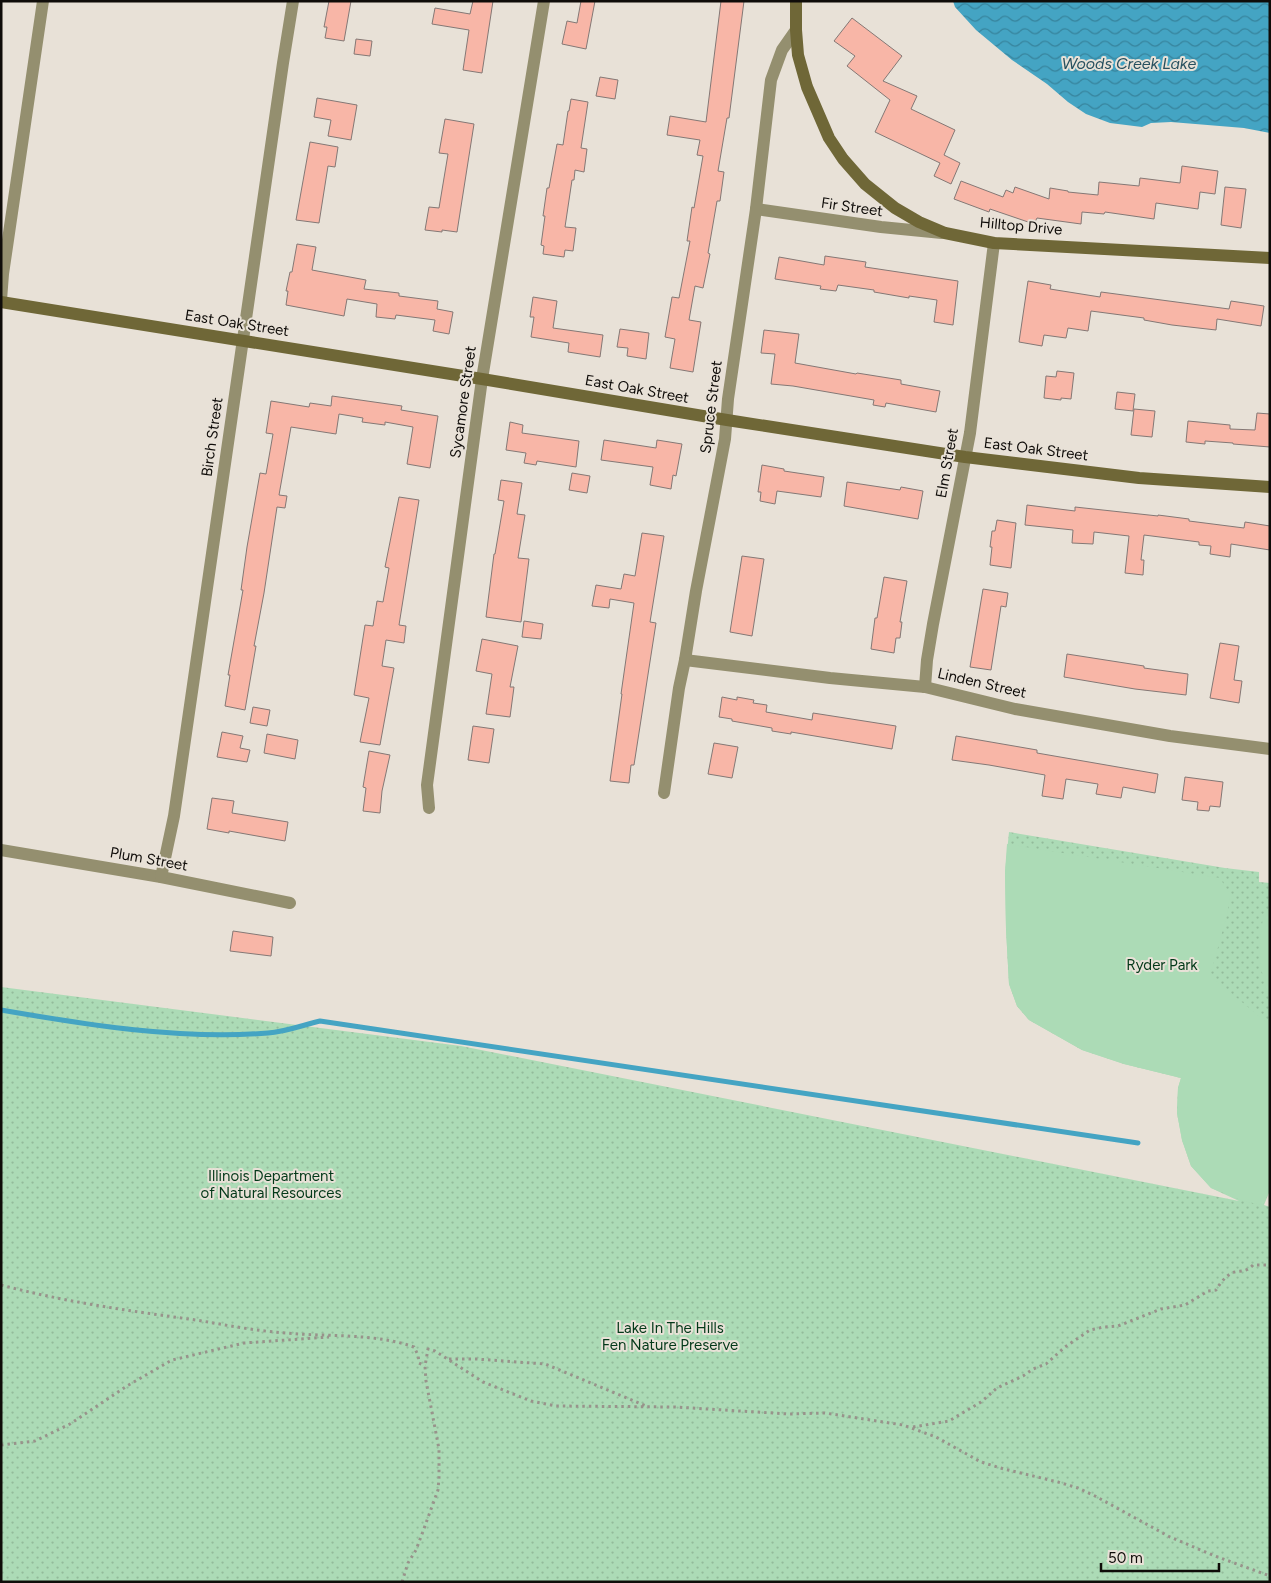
<svg xmlns="http://www.w3.org/2000/svg" width="1271" height="1583" font-family="Figtree,sans-serif">
	<style>
		.green { fill: url(#green-dots) }
		.pitch { fill: #acdbb6 }
		.water { fill: url(#water-waves) }
		.lines { fill: none; stroke-linecap: round; stroke-linejoin: round }
		.stream { stroke: #44a4c3; stroke-width: 5 }
		.building { fill: #f8b6a7; stroke: #847875 }
		.path { stroke: #98938b; stroke-width: 3; stroke-dasharray: 2.5 4; stroke-linecap: butt }
		.street { stroke: #948f6f; stroke-width: 12 }
		.secondary { stroke: #6f6737; stroke-width: 12 }
		.labels { text-anchor: middle; dominant-baseline: central; stroke-width: 4; stroke-linejoin: round; paint-order: stroke }
		.street-label { font-size: 15px; fill: #0f0c09; stroke: #e8e1d7 }
		.park-label { font-size: 15px; fill: #033919; stroke: #e8e1d7 }
		.water-label { font-size: 16px; font-style: italic; fill: #27505f; stroke: #e8e1d7 }
	</style>
	<defs>
		<pattern id="green-dots" width="8" height="8" patternUnits="userSpaceOnUse" patternTransform="scale(1.25)"><rect width="8" height="8" fill="#acdbb6"/><path d="M2 2h.1M6 6h.1" fill="none" stroke="#93bb9b" stroke-width="1.8" stroke-linecap="round"/></pattern>
		<pattern id="water-waves" width="16" height="10" patternUnits="userSpaceOnUse" patternTransform="scale(1.25)"><rect width="16" height="10" fill="#44a4c3"/><path d="M0 5q4-4 8 0t8 0" fill="none" stroke="#37849d"/></pattern>
	</defs>
	<rect width="100%" height="100%" fill="#e8e1d7"/>
	<polygon class="green" points="1009,832 1225,868 1259,872 1259,882 1270,883 1270,1190 1264,1205 1270,1207 1270,1582 1,1582 1,987 461,1046 1239,1201 1211,1188 1191,1166 1182,1140 1177,1113 1178,1088 1181,1078 1124,1064 1082,1050 1029,1020 1017,1006 1009,984 1006,929 1005,872"/>
	<g class="pitch">
		<polygon points="1007,844 1220,878 1230,895 1227,915 1210,976 1270,1025 1270,1190 1263,1205 1243,1201 1211,1188 1191,1166 1182,1140 1177,1113 1178,1088 1181,1078 1124,1064 1082,1050 1029,1020 1017,1006 1009,984 1006,929 1005,872"/>
		<path d="M1264 912 1270 913V1001C1258 968 1258 946 1264 912Z"/>
	</g>
	<polygon class="water" points="953,1 1270,1 1270,133 1244,128 1171,122 1151,123 1142,127 1110,123 1086,114 1068,102 1047,84 1012,60 976,30 955,7"/>
	<g class="lines">
		<path class="stream" d="M1 1010C87 1025 181 1040 268 1033 285 1032 303 1025 320 1021L1138 1143"/>
	</g>
	<g class="building">
		<polygon points="329,1 351,1 344,41 325,38 327,27 324,27"/>
		<polygon points="473,1 493,1 482,73 463,70 469,30 432,24 435,8 470,14"/>
		<polygon points="581,1 595,1 586,49 562,44 567,21 577,23"/>
		<polygon points="721,1 744,1 729,118 727,118 718,171 724,172 720,201 717,201 708,253 710,254 703,288 695,286 689,320 701,322 693,372 670,368 675,339 665,337 672,297 679,298 690,241 687,241 692,207 694,208 703,156 697,155 700,140 667,135 670,116 706,122"/>
		<polygon points="852,18 902,56 883,81 917,96 911,109 955,130 944,155 960,163 951,184 934,176 940,163 875,132 890,100 847,66 855,56 834,41"/>
		<polygon points="356,39 372,41 370,56 354,54"/>
		<polygon points="600,77 618,80 615,99 596,96"/>
		<polygon points="317,98 357,105 351,140 328,136 331,120 314,117"/>
		<polygon points="571,99 588,102 581,148 587,149 584,172 575,170 574,180 572,180 565,227 576,228 573,251 565,250 564,257 543,254 544,246 541,245 545,216 543,216 547,188 549,188 557,144 563,145 568,111 569,111"/>
		<polygon points="445,119 474,124 457,232 442,230 442,232 425,230 429,207 439,208 448,154 439,153"/>
		<polygon points="310,142 338,147 335,167 328,166 319,223 296,220"/>
		<polygon points="1182,166 1218,171 1215,194 1200,192 1198,209 1156,203 1154,219 1105,212 1104,214 1082,212 1081,224 1037,218 1034,224 990,209 989,212 954,199 961,181 1003,197 1006,190 1013,193 1015,187 1049,199 1050,188 1068,191 1068,192 1098,195 1099,182 1139,186 1140,178 1180,183"/>
		<polygon points="1225,187 1246,189 1241,228 1221,225"/>
		<polygon points="297,244 316,247 312,270 366,280 364,289 399,293 399,296 438,301 437,309 453,312 449,334 433,331 435,320 396,315 395,319 376,317 377,304 347,299 344,316 286,305 288,291 286,291 290,272 292,272"/>
		<polygon points="825,256 866,262 865,267 958,281 953,325 934,322 937,300 909,296 909,298 874,292 874,290 838,285 836,291 820,289 821,286 775,279 779,257 824,265"/>
		<polygon points="1028,281 1051,285 1050,289 1100,297 1101,292 1229,309 1231,301 1264,306 1261,326 1217,319 1216,330 1172,325 1144,320 1144,318 1091,311 1088,331 1068,328 1066,338 1044,335 1042,346 1019,342"/>
		<polygon points="533,297 557,301 553,328 603,335 600,357 568,352 569,343 531,337 534,317 530,317"/>
		<polygon points="620,329 649,333 646,359 627,356 628,348 617,347"/>
		<polygon points="764,330 799,334 795,363 856,374 857,373 901,380 901,384 940,391 936,412 886,403 885,407 873,405 874,400 793,386 771,384 775,354 761,353"/>
		<polygon points="1057,371 1074,373 1071,399 1061,398 1061,400 1044,398 1046,376 1056,377"/>
		<polygon points="1117,392 1135,394 1133,411 1115,409"/>
		<polygon points="332,396 402,406 401,410 438,416 430,468 407,464 413,427 385,422 385,425 362,422 363,418 339,414 336,434 291,427 279,495 287,496 285,508 277,507 264,593 254,646 256,646 245,710 225,706 230,675 228,675 243,590 241,590 247,547 260,473 266,474 273,434 266,433 271,401 309,407 310,403 331,406"/>
		<polygon points="1134,409 1155,411 1152,437 1131,435"/>
		<polygon points="1257,413 1270,414 1270,447 1233,444 1233,443 1205,441 1205,444 1186,442 1188,421 1230,425 1230,429 1255,430"/>
		<polygon points="510,422 523,425 522,433 579,441 576,467 537,461 536,465 524,463 526,453 506,450"/>
		<polygon points="604,440 656,448 657,440 682,444 676,476 673,475 671,489 650,485 653,467 601,460"/>
		<polygon points="762,465 784,469 784,471 824,477 821,497 777,491 775,504 760,501 761,492 758,492"/>
		<polygon points="572,473 590,476 587,493 569,490"/>
		<polygon points="501,480 522,483 517,514 525,515 518,558 529,559 521,622 486,617 494,554 495,554 504,501 498,500"/>
		<polygon points="847,482 900,490 901,487 923,491 918,519 844,506"/>
		<polygon points="399,497 419,500 399,625 406,626 404,643 386,640 382,666 394,668 380,745 360,742 369,698 354,695 365,625 373,626 377,601 383,602 389,568 385,567"/>
		<polygon points="1027,505 1075,511 1075,507 1158,516 1158,515 1189,519 1189,521 1244,528 1245,522 1270,526 1270,550 1231,544 1230,557 1210,554 1211,546 1199,545 1199,542 1144,535 1141,560 1144,560 1143,575 1125,573 1129,536 1094,532 1093,544 1072,543 1073,530 1025,525"/>
		<polygon points="997,520 1016,523 1011,568 990,565 992,547 990,547 992,531 995,531"/>
		<polygon points="642,533 664,536 650,622 656,623 649,668 634,765 631,765 629,783 610,781 622,694 621,694 634,603 610,599 609,608 592,606 596,585 621,589 624,574 635,576"/>
		<polygon points="742,556 764,559 752,636 730,632"/>
		<polygon points="884,577 907,581 900,622 902,622 900,638 896,638 894,653 871,649 875,618 877,618"/>
		<polygon points="983,589 1008,593 1006,607 1001,606 991,670 970,667"/>
		<polygon points="524,621 543,624 541,639 522,637"/>
		<polygon points="482,639 518,646 510,687 514,687 510,717 486,714 492,674 476,671"/>
		<polygon points="1220,643 1239,646 1234,680 1242,681 1239,703 1210,698"/>
		<polygon points="1067,654 1144,666 1144,668 1188,674 1186,695 1135,689 1064,677"/>
		<polygon points="722,697 737,700 737,697 754,700 753,703 767,705 766,712 812,720 813,713 896,726 892,749 791,732 791,734 772,731 772,728 732,721 732,719 719,717"/>
		<polygon points="253,707 270,710 267,726 250,723"/>
		<polygon points="473,726 494,729 489,763 468,760"/>
		<polygon points="222,732 243,736 240,748 250,750 247,762 217,757"/>
		<polygon points="267,734 298,740 295,759 264,753"/>
		<polygon points="956,736 1037,750 1037,753 1158,774 1155,793 1123,787 1121,798 1096,794 1098,784 1066,779 1063,799 1042,796 1045,775 989,765 952,760"/>
		<polygon points="714,743 738,747 732,778 708,774"/>
		<polygon points="369,751 390,755 382,791 380,813 363,811 366,788 363,787"/>
		<polygon points="1185,777 1223,782 1220,807 1210,806 1209,811 1197,810 1198,802 1182,800"/>
		<polygon points="212,798 234,801 232,813 288,822 285,841 229,831 229,833 207,829"/>
		<polygon points="233,931 273,937 271,956 230,951"/>
	</g>
	<g class="lines">
		<g class="path">
			<path d="M1 1285C65 1302 130 1311 196 1320 226 1325 256 1331 286 1333 328 1337 375 1333 414 1347L418 1355 419 1363 425 1366"/>
			<polyline points="449,1359 476,1359 545,1364 646,1406"/>
			<path d="M913 1427 949 1421 981 1402 997 1388 1023 1376 1033 1369 1046 1364 1065 1347 1090 1330 1104 1327 1118 1326 1161 1309 1185 1305 1208 1291 1216 1290C1219 1285 1224 1278 1230 1274 1238 1269 1245 1274 1253 1265H1270"/>
			<polyline points="1,1445 35,1441 70,1424 127,1386 172,1360 244,1343 329,1337"/>
			<polyline points="402,1582 408,1563 416,1550 422,1534 438,1490 439,1478 439,1449 426,1381 425,1366 428,1349 435,1351 483,1382 531,1401 556,1406 675,1407 789,1414 825,1413 903,1425 936,1437 981,1462 1004,1469 1058,1482 1078,1488 1095,1496 1170,1537 1215,1556 1270,1576"/>
		</g>
		<g class="street">
			<polyline points="756,209 881,227 942,233"/>
			<polyline points="1,300 3,274 43,1"/>
			<polyline points="685,660 830,678 925,687 1015,709 1170,736 1270,749"/>
			<polyline points="925,687 927,660 933,624 970,433 994,243"/>
			<polyline points="664,793 679,688 685,660 696,591 725,439 728,399 756,209 771,80 782,50 796,30"/>
			<polyline points="429,808 427,785 482,379 544,1"/>
			<polyline points="1,850 161,877 290,903"/>
			<polyline points="161,877 174,816 283,63 293,1"/>
		</g>
		<g class="secondary">
			<polyline points="796,1 796,30 798,55 807,87 829,138 843,159 865,184 895,208 919,222 945,233 994,243 1270,258"/>
			<polyline points="1,302 482,379 727,420 965,457 1139,478 1270,487"/>
		</g>
	</g>
	<g class="labels">
		<g class="street-label">
			<text transform="translate(852 207) rotate(8)">Fir Street</text>
			<text transform="translate(1021 226) rotate(5)">Hilltop Drive</text>
			<text transform="translate(237 323) rotate(9)">East Oak Street</text>
			<text transform="translate(637 389) rotate(10)">East Oak Street</text>
			<text transform="translate(463 402) rotate(-82)">Sycamore Street</text>
			<text transform="translate(711 407) rotate(-83)">Spruce Street</text>
			<text transform="translate(212 437) rotate(-82)">Birch Street</text>
			<text transform="translate(1036 449) rotate(7)">East Oak Street</text>
			<text transform="translate(947 463) rotate(-80)">Elm Street</text>
			<text transform="translate(982 683) rotate(13)">Linden Street</text>
			<text transform="translate(149 859) rotate(10)">Plum Street</text>
		</g>
		<g class="park-label">
			<text x="1162" y="965">Ryder Park</text>
			<text x="271" y="1176">Illinois Department<tspan x="271" dy="17">of Natural Resources</tspan></text>
			<text x="670" y="1328">Lake In The Hills<tspan x="670" dy="17">Fen Nature Preserve</tspan></text>
		</g>
		<g class="water-label">
			<text x="1129" y="63">Woods Creek Lake</text>
		</g>
	</g>
	<rect width="1271" height="1583" fill="none" stroke="#0f0c09" stroke-width="5"/>
	<path d="M1101 1563v8h118v-8" fill="none" stroke="#0f0c09" stroke-width="2.5"/>
	<text x="1108" y="1563" font-size="15" fill="#0f0c09" stroke="#e8e1d7" stroke-width="4" paint-order="stroke">50 m</text>
</svg>
